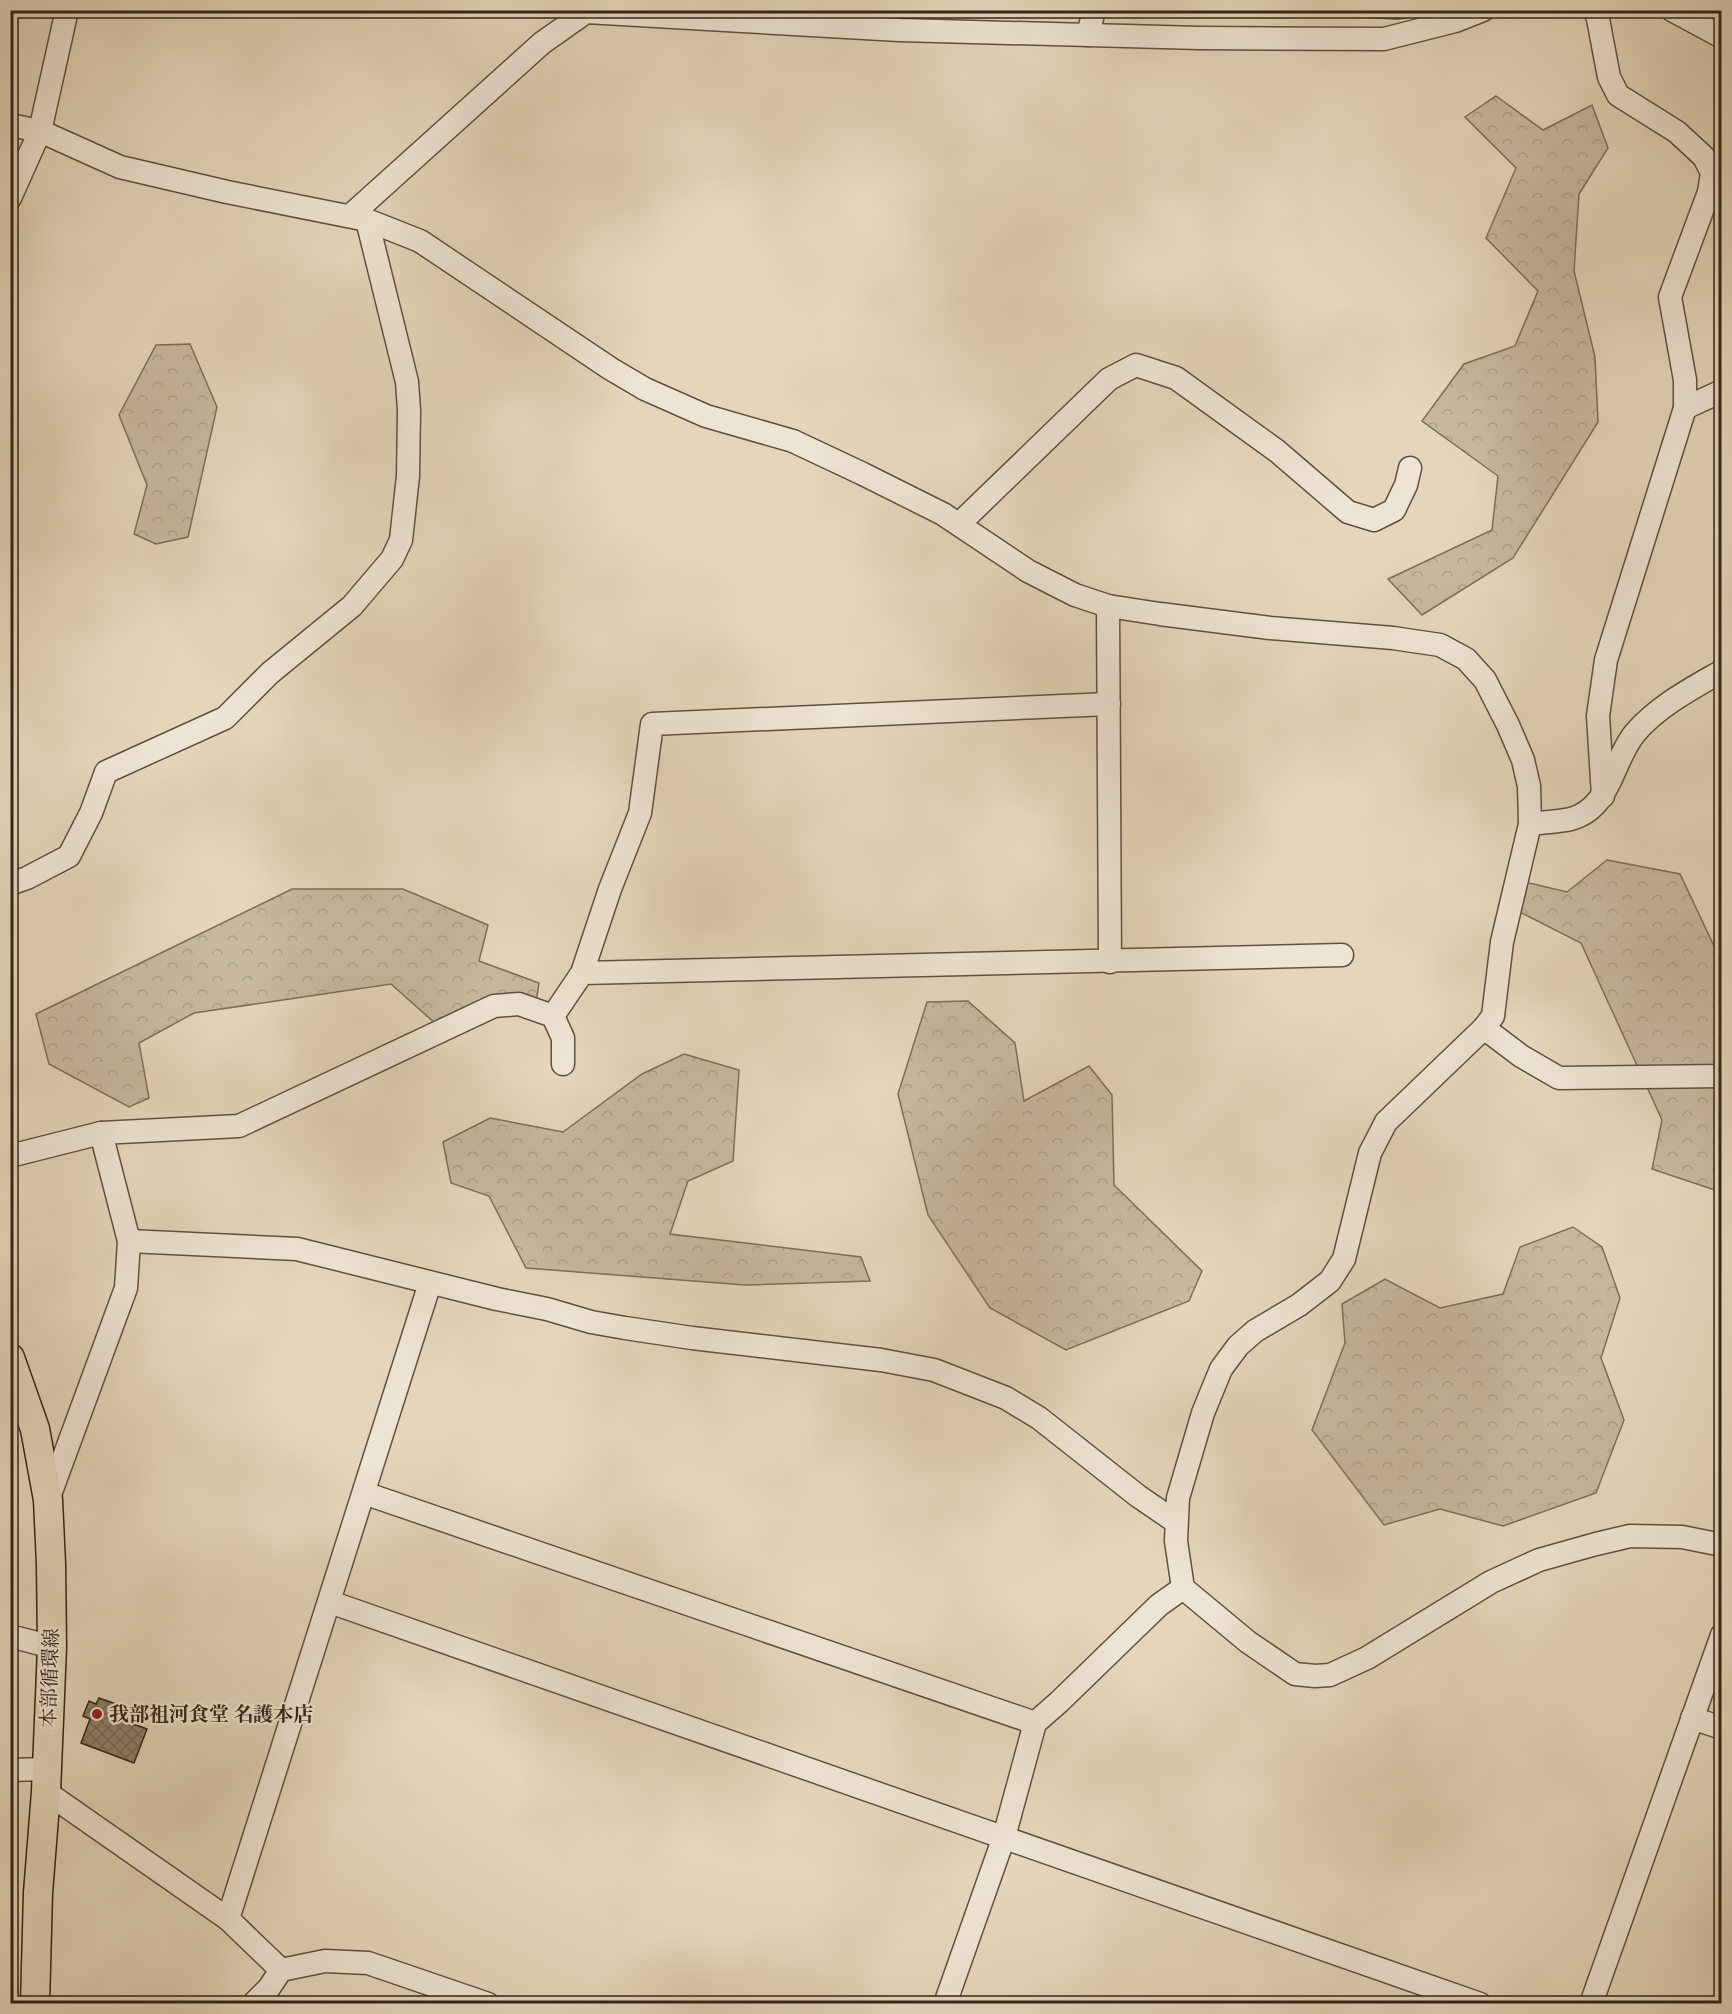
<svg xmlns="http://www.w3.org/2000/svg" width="1732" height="2014" font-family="'IM FELL French Canon','Noto Serif JP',serif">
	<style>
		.forest { fill: url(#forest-crowns); stroke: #7c6e5c; stroke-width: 1.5 }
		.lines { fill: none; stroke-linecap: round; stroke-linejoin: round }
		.stream { stroke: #796b59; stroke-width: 6 }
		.building { fill: url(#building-cross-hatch); stroke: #322518; stroke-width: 1.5 }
		.minor-casing { stroke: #5f5141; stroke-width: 25 }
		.major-casing { stroke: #322518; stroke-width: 31 }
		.minor { stroke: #eee4d3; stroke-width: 22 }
		.major { stroke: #e5d6bb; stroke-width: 28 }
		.poi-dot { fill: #8f2418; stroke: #eee4d3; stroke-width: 2 }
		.labels { text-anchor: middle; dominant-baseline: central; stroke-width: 4.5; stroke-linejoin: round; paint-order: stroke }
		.street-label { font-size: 20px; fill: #322518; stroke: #eee4d3 }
		.poi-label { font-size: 20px; font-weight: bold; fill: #322518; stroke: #eee4d3; text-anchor: start }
	</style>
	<defs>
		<pattern id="forest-crowns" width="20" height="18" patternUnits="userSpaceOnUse" patternTransform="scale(1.5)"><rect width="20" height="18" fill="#c7b89f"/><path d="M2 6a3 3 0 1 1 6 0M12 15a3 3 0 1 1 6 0" fill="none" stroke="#ab9e88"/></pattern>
		<pattern id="building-cross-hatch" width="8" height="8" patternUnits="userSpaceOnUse" patternTransform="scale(1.5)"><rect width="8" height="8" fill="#8f816d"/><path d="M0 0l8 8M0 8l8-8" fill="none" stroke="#756959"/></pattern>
	</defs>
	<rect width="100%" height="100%" fill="#e5d6bb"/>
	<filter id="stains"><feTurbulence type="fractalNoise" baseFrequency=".00333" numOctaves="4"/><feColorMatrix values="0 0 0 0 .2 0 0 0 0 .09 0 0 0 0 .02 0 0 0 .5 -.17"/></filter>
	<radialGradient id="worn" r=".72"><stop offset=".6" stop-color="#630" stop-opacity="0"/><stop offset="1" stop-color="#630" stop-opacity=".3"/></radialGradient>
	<g class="forest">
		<polygon points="1496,96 1543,130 1592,105 1608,148 1579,194 1574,271 1595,357 1598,422 1513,558 1422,615 1388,579 1492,530 1498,476 1422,421 1464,364 1515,346 1538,291 1486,238 1516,168 1465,117"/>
		<polygon points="190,344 217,407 188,537 156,544 134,534 147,485 119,415 156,345"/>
		<polygon points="1607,860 1680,874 1721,961 1721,1209 1718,1191 1652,1169 1662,1120 1581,943 1512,908 1521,881 1567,892"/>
		<polygon points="292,889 403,889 488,925 479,961 539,983 536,1002 437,1025 391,984 194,1013 139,1043 149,1098 129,1107 49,1064 36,1014"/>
		<polygon points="968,1001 1015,1043 1024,1101 1089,1066 1112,1095 1114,1185 1202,1271 1189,1301 1066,1350 990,1308 928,1215 898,1094 927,1002"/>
		<polygon points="684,1054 739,1070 733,1161 688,1181 670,1234 861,1257 870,1281 745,1285 526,1268 489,1196 451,1183 443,1142 490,1118 563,1132 642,1074"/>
		<polygon points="1573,1227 1602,1247 1620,1298 1601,1358 1624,1420 1596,1493 1503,1526 1440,1509 1384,1525 1312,1430 1345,1343 1342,1304 1385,1279 1440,1308 1503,1294 1520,1247"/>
	</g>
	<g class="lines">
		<polyline class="stream" points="1292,10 1397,17 1439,10"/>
	</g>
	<polygon class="building" points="99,1698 119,1705 114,1717 147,1729 134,1763 81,1743 90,1719 83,1716 89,1701 96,1704"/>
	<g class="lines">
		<defs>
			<g id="minor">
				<polyline points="1595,10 1598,19 1609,77 1618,95 1677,132 1704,157 1712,173 1709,192 1670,297 1685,380 1685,408 1606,660 1598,716 1603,796"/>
				<polyline points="1672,10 1722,37"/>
				<polyline points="1088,35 1094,10"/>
				<polyline points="10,125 40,131 120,167 227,192 367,220 420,241 611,369 645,389 706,416 793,441 863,474 943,514 1028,571 1075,595 1108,606 1160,614 1270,628 1393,638 1440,645 1466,659 1485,680 1508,725 1523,760 1529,786 1530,824 1502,942 1493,1016 1484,1028 1386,1122 1370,1153 1344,1259 1330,1281 1299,1305 1255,1331 1238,1346 1221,1369 1203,1413 1178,1498 1176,1541 1183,1588 1248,1642 1295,1674 1315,1676 1330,1675 1367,1658 1491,1582 1539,1560 1596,1544 1630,1536 1682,1537 1722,1545"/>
				<polyline points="10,198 40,131 67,10"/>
				<polyline points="350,216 542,43 586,12 899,30 1199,38 1384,39 1455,21 1483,10"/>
				<polyline points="1685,408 1722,391"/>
				<polyline points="959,524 1109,379 1136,365 1176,378 1277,451 1348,512 1374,520 1394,510 1406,485 1410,468"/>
				<polyline points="1108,606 1110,962"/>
				<path d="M1530 824C1543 822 1558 822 1571 819 1611 808 1612 761 1635 733 1658 706 1691 689 1722 671"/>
				<polyline points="10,884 27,878 69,856 91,813 106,772 225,718 270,673 352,606 392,559 401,540 408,476 409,410 407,382 367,220"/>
				<polyline points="582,973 1342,955"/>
				<polyline points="553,1016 582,973 610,889 640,813 652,724 1109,704"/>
				<polyline points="1484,1028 1521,1056 1559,1078 1722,1076"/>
				<polyline points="10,1156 101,1133 239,1126 494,1006 519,1004 553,1016 563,1038 563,1064"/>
				<polyline points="129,1241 297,1249 497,1299 547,1309 591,1322 625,1328 692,1338 881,1360 934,1370 1006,1398 1039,1418 1138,1496 1176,1522"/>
				<polyline points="364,1493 1035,1723"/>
				<polyline points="48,1500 126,1288 129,1241 101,1133"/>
				<path d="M330 1602C712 1738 1096 1869 1480 2004"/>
				<polyline points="10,1636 52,1647"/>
				<polyline points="1692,1718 1722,1728"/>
				<polyline points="10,1770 47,1769"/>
				<polyline points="46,1792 228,1919 281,1970"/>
				<polyline points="228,1919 430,1283"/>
				<polyline points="253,2004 269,1988 281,1970 325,1961 368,1963 488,2004"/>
				<polyline points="945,2004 1004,1837 1035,1723 1059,1702 1159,1605 1183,1588"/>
				<polyline points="1591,2004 1722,1635"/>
			</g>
			<polyline id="major" points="10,1358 35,1429 48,1500 51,1564 52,1647 46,1792 38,1893 35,2004"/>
		</defs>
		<use href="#minor" class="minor-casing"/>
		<use href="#major" class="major-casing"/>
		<use href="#minor" class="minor"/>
		<use href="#major" class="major"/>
	</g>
	<circle class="poi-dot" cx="97" cy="1714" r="6"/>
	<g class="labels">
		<g class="street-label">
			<text transform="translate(50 1678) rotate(-88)">本部循環線</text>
		</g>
		<g class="poi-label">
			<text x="109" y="1714">我部祖河食堂 名護本店</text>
		</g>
	</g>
	<rect width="1732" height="2014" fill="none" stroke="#e5d6bb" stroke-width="36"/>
	<rect x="12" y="12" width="1708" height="1990" fill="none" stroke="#322518" stroke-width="3"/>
	<rect x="18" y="18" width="1696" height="1978" fill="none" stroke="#322518" stroke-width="1.5"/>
	<rect width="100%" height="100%" filter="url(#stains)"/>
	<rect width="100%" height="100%" fill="url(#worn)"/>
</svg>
